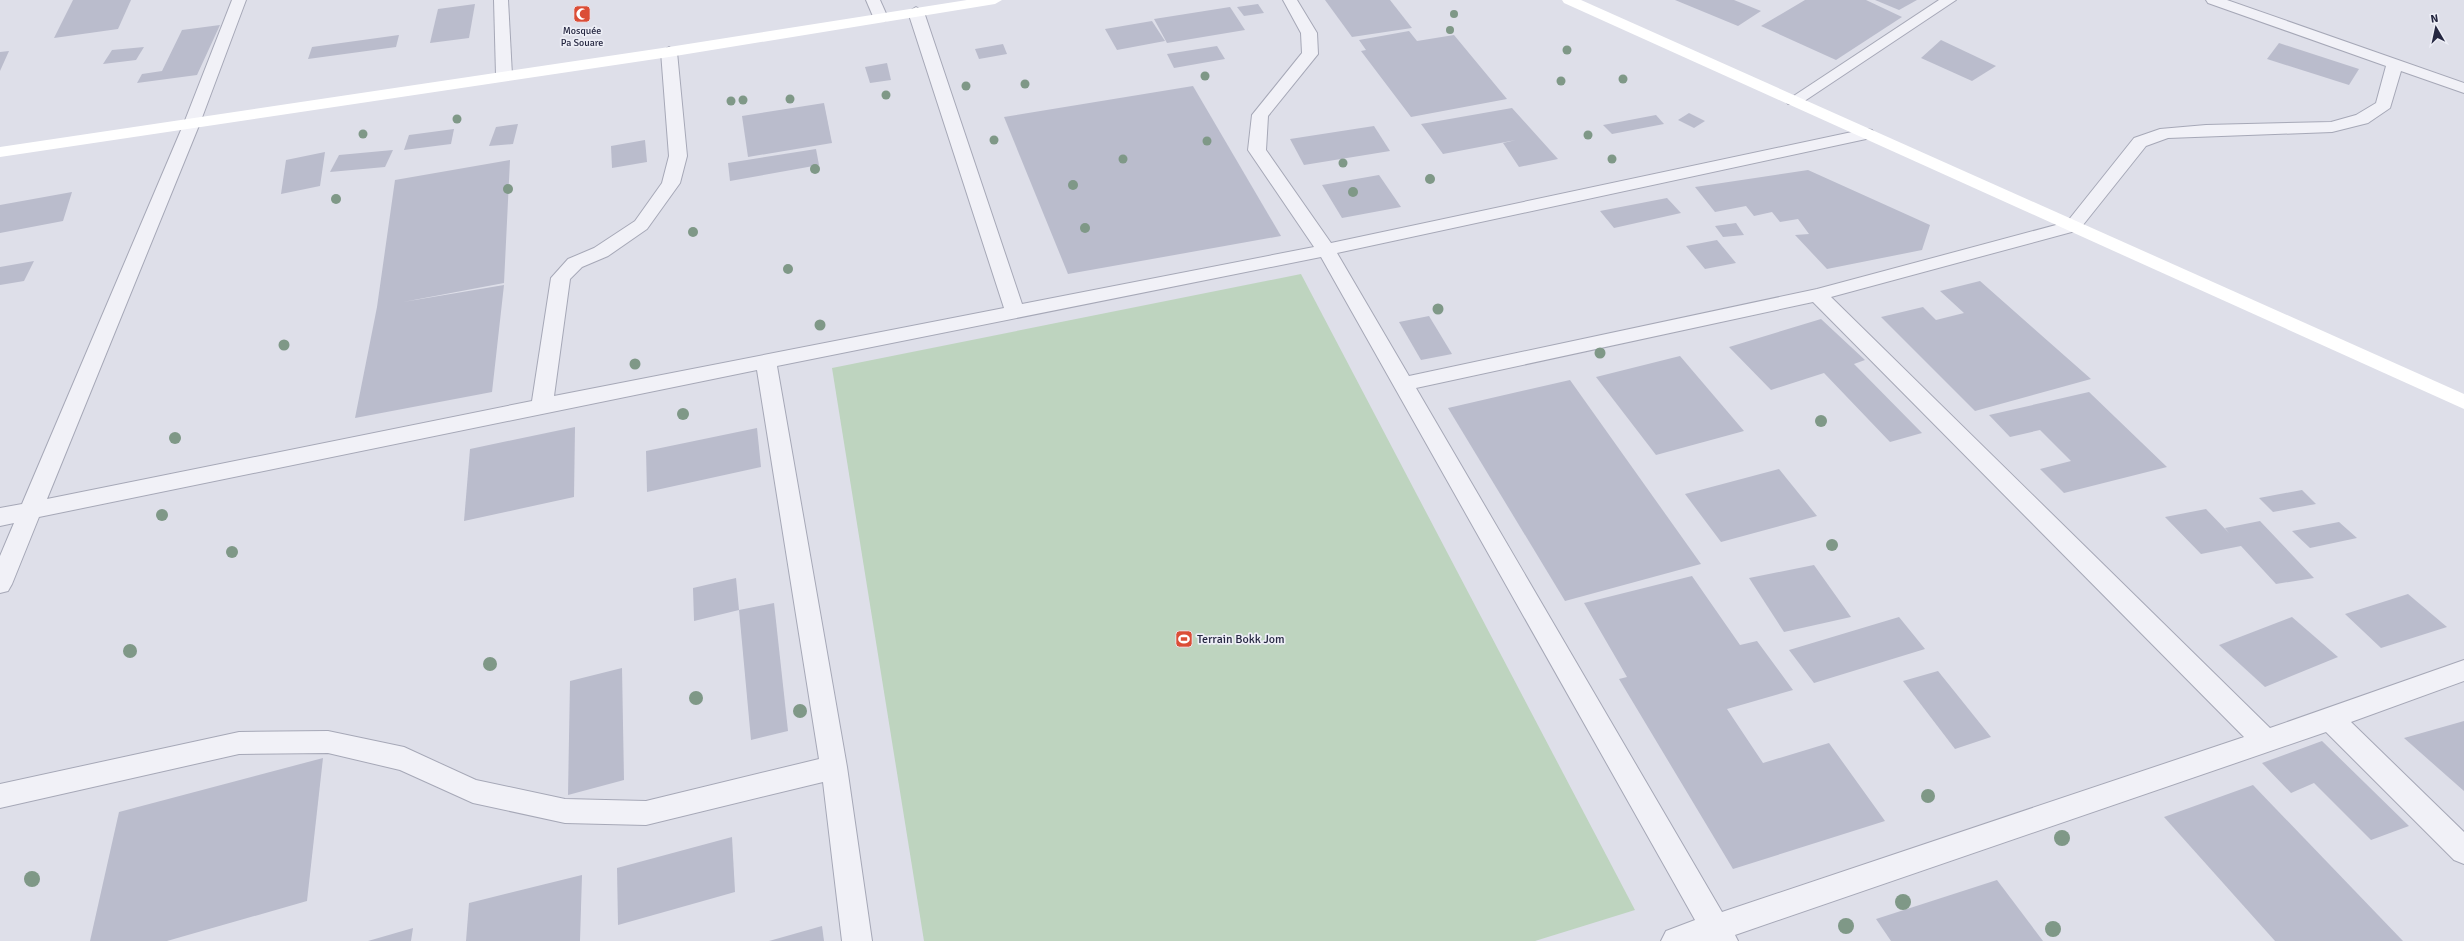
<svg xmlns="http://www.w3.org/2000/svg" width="2464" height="941" font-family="Signika,sans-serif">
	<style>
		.green { fill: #bed4bf }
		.building { fill: #babccc }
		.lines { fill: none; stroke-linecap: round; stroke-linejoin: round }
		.street-casing { stroke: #a6a8b7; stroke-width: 2 }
		.street { fill: #f1f1f7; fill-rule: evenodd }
		.secondary { fill: #fff; fill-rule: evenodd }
		.tree { fill: #7f9887 }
		.labels { text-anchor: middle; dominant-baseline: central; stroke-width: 3.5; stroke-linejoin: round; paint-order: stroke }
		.far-poi-label { font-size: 10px; fill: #252741; stroke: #edeef6 }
		.poi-label { font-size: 12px; fill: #252741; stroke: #edeef6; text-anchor: start }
	</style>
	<rect width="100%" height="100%" fill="#dedfe9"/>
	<polygon class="green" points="1301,274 1635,910 1535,941 924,941 832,368"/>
	<g class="building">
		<polygon points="73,0 131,0 118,29 54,38"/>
		<polygon points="1325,0 1390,0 1412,28 1352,37"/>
		<polygon points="1675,0 1734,0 1761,11 1738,26"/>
		<polygon points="1805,0 1866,0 1902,17 1836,60 1761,26"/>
		<polygon points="1875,0 1917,0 1899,10"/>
		<polygon points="475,4 469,38 430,43 438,9"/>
		<polygon points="1258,4 1264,13 1244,16 1237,7"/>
		<polygon points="1230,7 1245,30 1167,43 1154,19"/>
		<polygon points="1152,21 1165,41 1117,50 1105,29"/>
		<polygon points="220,25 197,75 137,83 142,74 162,71 182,30"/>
		<polygon points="1409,31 1417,41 1454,35 1507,99 1411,117 1361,51 1366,50 1359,40"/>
		<polygon points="399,35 396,47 308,59 312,47"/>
		<polygon points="1941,40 1996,66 1972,81 1921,58"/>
		<polygon points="2279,43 2359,69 2349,85 2267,59"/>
		<polygon points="1003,44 1007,54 979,59 975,49"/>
		<polygon points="1217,46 1225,59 1174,68 1167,54"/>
		<polygon points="144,47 136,60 103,64 112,50"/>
		<polygon points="9,51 0,71 0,52"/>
		<polygon points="887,63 891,80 870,83 865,67"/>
		<polygon points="1193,86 1281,236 1068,274 1004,117"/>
		<polygon points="824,103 832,143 748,157 742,116"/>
		<polygon points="1512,108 1558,159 1519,167 1503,143 1516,140 1443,154 1421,124"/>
		<polygon points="1689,113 1705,121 1694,128 1678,120"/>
		<polygon points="1656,115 1664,124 1612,134 1603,125"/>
		<polygon points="518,124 513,144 489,146 496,127"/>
		<polygon points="1374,126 1390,151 1304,165 1290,139"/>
		<polygon points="454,129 451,144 404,150 409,135"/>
		<polygon points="645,140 647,162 612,168 611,146"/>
		<polygon points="816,149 819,165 730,181 728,163"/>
		<polygon points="393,150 385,167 330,172 339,155"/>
		<polygon points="325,152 320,186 281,194 286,160"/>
		<polygon points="510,160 504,283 403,302 504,285 492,392 355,418 377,307 395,180"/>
		<polygon points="1808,170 1930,225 1922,250 1827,269 1795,235 1809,234 1798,219 1780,222 1772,212 1754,216 1746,206 1715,212 1695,187"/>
		<polygon points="1379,175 1401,207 1342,218 1322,185"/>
		<polygon points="72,192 63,221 0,233 0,205"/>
		<polygon points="1667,198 1681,213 1614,228 1600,211"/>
		<polygon points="1736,223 1744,235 1723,237 1715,226"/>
		<polygon points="1717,240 1736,263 1705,269 1686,246"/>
		<polygon points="34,261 24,281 0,285 0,267"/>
		<polygon points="1980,281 2091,379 1975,411 1881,317 1923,307 1936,320 1964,313 1940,291"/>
		<polygon points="1429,316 1452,354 1421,360 1399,322"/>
		<polygon points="1821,319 1865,360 1854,364 1922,433 1890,442 1824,373 1771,390 1729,347"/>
		<polygon points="1680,356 1744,431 1656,455 1596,377"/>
		<polygon points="1570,380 1701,564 1565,601 1448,408"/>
		<polygon points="2089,392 2167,467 2064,493 2040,469 2071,461 2040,430 2010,437 1989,415"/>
		<polygon points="575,427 574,497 464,521 470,449"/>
		<polygon points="757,428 761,467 647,492 646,451"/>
		<polygon points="1779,469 1817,516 1721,542 1685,494"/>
		<polygon points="2302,490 2316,504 2273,512 2259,498"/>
		<polygon points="2206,509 2229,533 2225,528 2260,521 2314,578 2276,584 2241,546 2201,554 2165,517"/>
		<polygon points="2339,522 2357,538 2310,548 2292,531"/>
		<polygon points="1814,565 1851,617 1784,632 1749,578"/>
		<polygon points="1692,576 1740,645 1757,641 1793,690 1727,709 1763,763 1829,743 1885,821 1733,869 1619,679 1627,677 1584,603"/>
		<polygon points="736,578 739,610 694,621 693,588"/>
		<polygon points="2408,594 2447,627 2381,648 2345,614"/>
		<polygon points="774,603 788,731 751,740 739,610"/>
		<polygon points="1899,617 1925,649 1814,683 1789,650"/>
		<polygon points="2292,617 2338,657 2265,687 2219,645"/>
		<polygon points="622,668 624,780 568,795 570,681"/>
		<polygon points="1938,671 1991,737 1955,749 1903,681"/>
		<polygon points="2464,721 2464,791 2404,738"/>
		<polygon points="2322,741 2409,826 2371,840 2314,783 2291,793 2262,763"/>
		<polygon points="323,758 307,901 167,941 90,941 119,812"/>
		<polygon points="2253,785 2403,941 2275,941 2164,817"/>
		<polygon points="732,837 735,892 618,925 617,868"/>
		<polygon points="582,875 580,941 466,941 469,903"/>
		<polygon points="1997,880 2043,941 1891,941 1876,919"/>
		<polygon points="822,926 824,941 769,941"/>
		<polygon points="413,928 411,941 368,941"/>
	</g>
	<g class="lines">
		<defs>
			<g id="street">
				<path d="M232 0H246L200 123 47 499 532 401 551 278 568 259 594 248 635 221 662 183 669 156 661 52 669 47 677 52 687 156 680 183 647 229 608 256 582 267 570 279 554 396 1004 308 908 12 916 7 924 12 1022 304 1314 247 1248 150 1252 115 1302 53 1301 33 1283 0H1297L1317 33 1318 54 1268 116 1266 150 1331 243 1866 129 1872 130 1874 134 1872 138 1866 139 1337 253 1409 376 1817 289 2067 222 2134 138 2160 129 2206 125 2331 122 2356 115 2376 103 2386 66 2208 3 2206 0H2227L2464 83V93L2401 71 2390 108 2368 123 2332 132 2168 138 2146 146 2079 230 1831 297 2270 728 2464 660V681L2351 722 2464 832V864L2454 860 2326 732 1735 935 1738 941H1661L1666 931 1695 920 1321 257 777 366 847 767 872 941H842L823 782 646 825 565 823 473 803 400 770 328 753 239 754 0 808V784L239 732 328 731 404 747 476 780 565 799 646 801 819 759 757 370 39 517 12 584 8 591 0 593V556L14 523 0 526V508L22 504 184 123ZM1813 302 2244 737 1722 912 1416 388Z"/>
				<polygon points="494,0 508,0 512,75 504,80 496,75"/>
				<polygon points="866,0 880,0 888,18 885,21 875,21"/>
				<polygon points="1939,0 1956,0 1800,104 1788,104 1786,101"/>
			</g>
		</defs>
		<use href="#street" class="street-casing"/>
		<use href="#street" class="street"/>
		<g class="secondary">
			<polygon points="967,0 1002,0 995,4 669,57 0,157 0,147 669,47"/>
			<polygon points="1562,0 1581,0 2464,394 2464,409 1564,3"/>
		</g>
	</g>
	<g class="tree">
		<circle cx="1454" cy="14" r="4"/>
		<circle cx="1450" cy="30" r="4"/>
		<circle cx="1567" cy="50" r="4.5"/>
		<circle cx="1205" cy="76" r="4.5"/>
		<circle cx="1623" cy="79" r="4.5"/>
		<circle cx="1561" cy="81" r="4.5"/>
		<circle cx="1025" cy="84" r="4.5"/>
		<circle cx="966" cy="86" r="4.5"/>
		<circle cx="886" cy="95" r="4.5"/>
		<circle cx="790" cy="99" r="4.5"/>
		<circle cx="743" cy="100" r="4.5"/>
		<circle cx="731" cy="101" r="4.5"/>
		<circle cx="457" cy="119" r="4.5"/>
		<circle cx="363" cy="134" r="4.5"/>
		<circle cx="1588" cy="135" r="4.5"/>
		<circle cx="994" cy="140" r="4.5"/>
		<circle cx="1207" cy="141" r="4.5"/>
		<circle cx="1123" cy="159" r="4.5"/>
		<circle cx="1612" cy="159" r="4.5"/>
		<circle cx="1343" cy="163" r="4.5"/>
		<circle cx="815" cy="169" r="5"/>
		<circle cx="1430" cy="179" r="5"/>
		<circle cx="1073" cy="185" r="5"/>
		<circle cx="508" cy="189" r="5"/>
		<circle cx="1353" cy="192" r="5"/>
		<circle cx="336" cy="199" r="5"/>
		<circle cx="1085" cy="228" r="5"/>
		<circle cx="693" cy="232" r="5"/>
		<circle cx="788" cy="269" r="5"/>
		<circle cx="1438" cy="309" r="5.5"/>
		<circle cx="820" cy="325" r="5.5"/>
		<circle cx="284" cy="345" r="5.5"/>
		<circle cx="1600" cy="353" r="5.5"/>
		<circle cx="635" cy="364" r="5.5"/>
		<circle cx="683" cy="414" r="6"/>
		<circle cx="1821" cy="421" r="6"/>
		<circle cx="175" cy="438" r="6"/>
		<circle cx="162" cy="515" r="6"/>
		<circle cx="1832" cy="545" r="6"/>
		<circle cx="232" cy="552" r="6"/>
		<circle cx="130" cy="651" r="7"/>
		<circle cx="490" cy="664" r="7"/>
		<circle cx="696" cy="698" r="7"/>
		<circle cx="800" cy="711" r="7"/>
		<circle cx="1928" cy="796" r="7"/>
		<circle cx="2062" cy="838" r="8"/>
		<circle cx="32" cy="879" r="8"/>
		<circle cx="1903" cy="902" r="8"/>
		<circle cx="1846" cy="926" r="8"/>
		<circle cx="2053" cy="929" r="8"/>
	</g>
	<defs>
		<symbol id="mosque-square" viewBox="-11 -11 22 22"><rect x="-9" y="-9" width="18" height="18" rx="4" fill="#db4d36" stroke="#edeef6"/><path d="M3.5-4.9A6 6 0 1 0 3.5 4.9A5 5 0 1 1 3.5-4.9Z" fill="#fff"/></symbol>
		<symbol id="stadium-square" viewBox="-11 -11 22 22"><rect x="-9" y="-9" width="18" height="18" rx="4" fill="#db4d36" stroke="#edeef6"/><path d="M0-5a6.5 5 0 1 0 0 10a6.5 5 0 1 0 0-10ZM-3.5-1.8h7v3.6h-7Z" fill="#fff"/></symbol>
	</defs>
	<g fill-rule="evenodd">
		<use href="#mosque-square" x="572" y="4" width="20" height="20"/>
		<use href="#stadium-square" x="1174" y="629" width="20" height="20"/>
	</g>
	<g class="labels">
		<g class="far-poi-label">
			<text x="582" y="31">Mosquée<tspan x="582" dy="12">Pa Souare</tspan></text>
		</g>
		<g class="poi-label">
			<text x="1197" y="639">Terrain Bokk Jom</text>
		</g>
	</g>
	<g transform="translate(2436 28) rotate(351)" stroke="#edeef6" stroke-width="3" paint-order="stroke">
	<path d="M0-3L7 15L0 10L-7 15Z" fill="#252741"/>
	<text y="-6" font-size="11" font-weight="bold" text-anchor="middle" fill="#252741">N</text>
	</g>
</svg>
